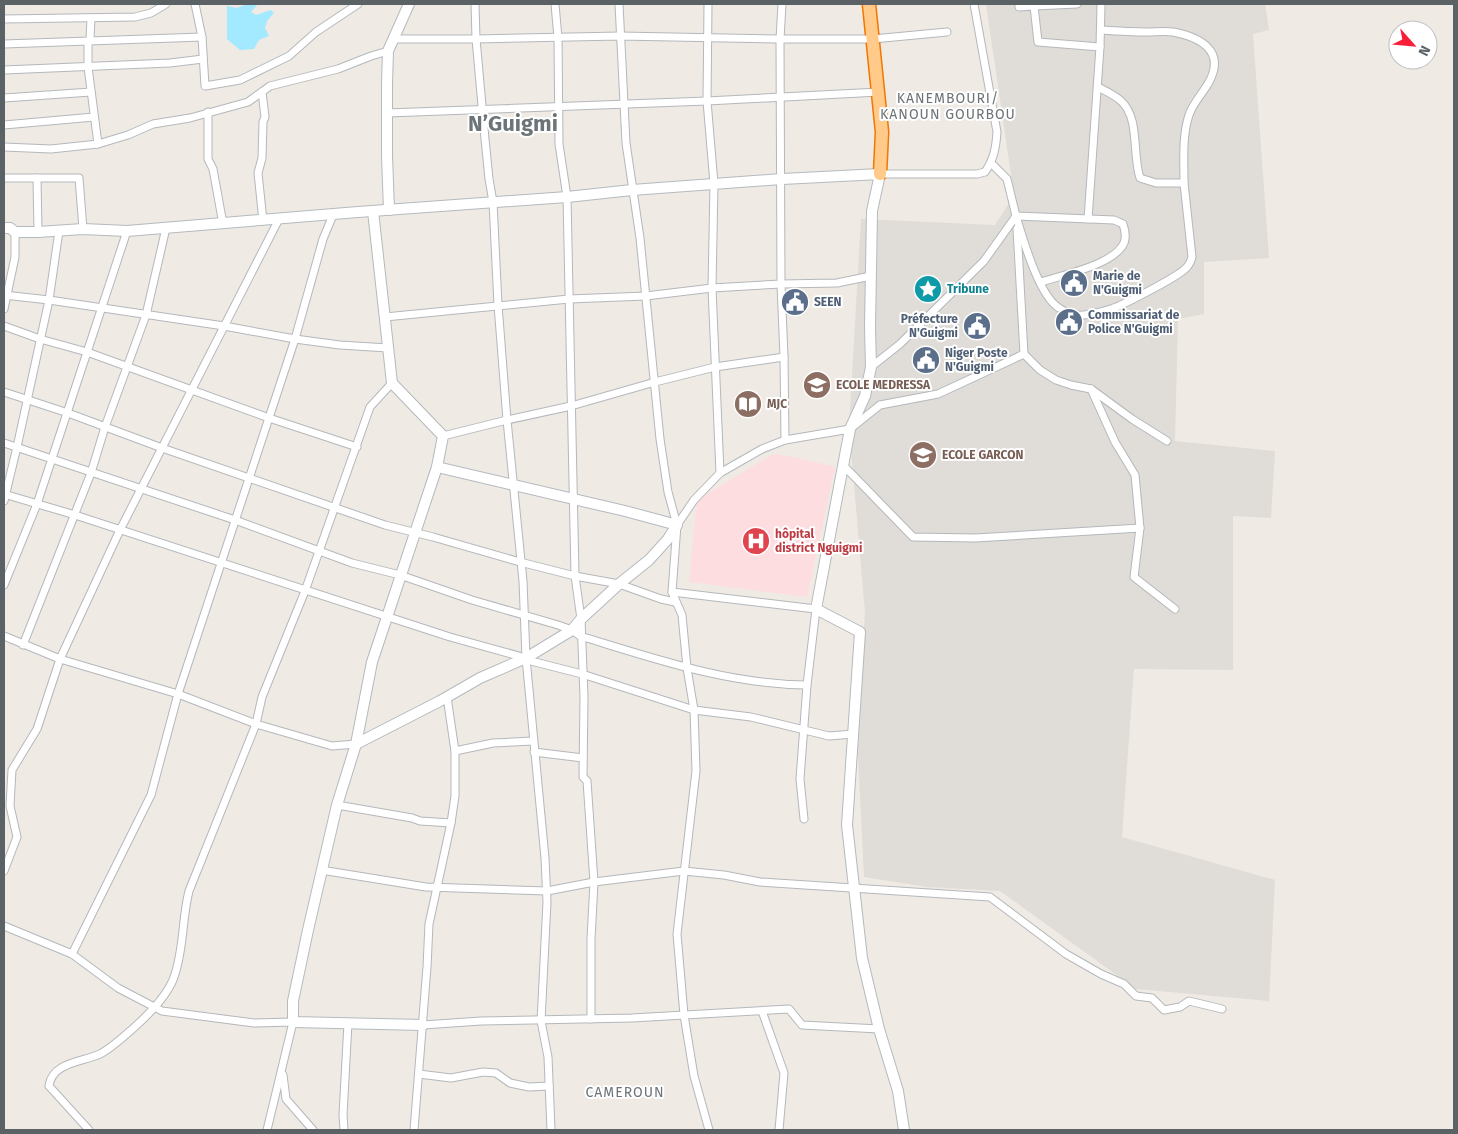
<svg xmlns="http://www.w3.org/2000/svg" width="1458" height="1134" font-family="'Fira Sans',sans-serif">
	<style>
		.industrial { fill: #e0dcd7 }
		.medical { fill: #fedde1 }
		.water { fill: #a3e9ff }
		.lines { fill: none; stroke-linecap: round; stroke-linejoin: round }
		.street-casing { stroke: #b4b8bc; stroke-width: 9 }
		.secondary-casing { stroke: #b4babf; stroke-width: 12 }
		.highway-casing { stroke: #f27700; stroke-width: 15 }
		.street { stroke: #fff; stroke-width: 7 }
		.secondary { stroke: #fff; stroke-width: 10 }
		.highway { stroke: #ffca8a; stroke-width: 12 }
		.labels { text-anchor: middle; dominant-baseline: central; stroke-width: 4; stroke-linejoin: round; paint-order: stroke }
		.service-label { font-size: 12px; font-weight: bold; fill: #4e5e75; stroke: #fff; text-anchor: start }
		.culture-label { font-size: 12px; font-weight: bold; fill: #0d838f; stroke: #fff; text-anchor: start }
		.education-label { font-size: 12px; font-weight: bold; fill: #785e54; stroke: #fff; text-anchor: start }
		.health-label { font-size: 12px; font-weight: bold; fill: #be3a42; stroke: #fff; text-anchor: start }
		.neighbourhood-label { font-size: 14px; letter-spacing: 1px; fill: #6c7477; stroke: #fff }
		.town-label { font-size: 22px; font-weight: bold; fill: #6c7477; stroke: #fff }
	</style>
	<rect width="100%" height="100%" fill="#efeae3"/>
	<polygon class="industrial" points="986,4 1265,4 1269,30 1253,34 1269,258 1204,262 1204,314 1178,319 1175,441 1275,451 1271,518 1233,516 1233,670 1134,669 1122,837 1275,880 1269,1001 1136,989 1000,891 927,887 864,877 857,735 865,612 849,427 861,219 995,225 1014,195"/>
	<polygon class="medical" points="773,454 793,457 835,467 807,597 689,582 697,500"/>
	<polygon class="water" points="247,4 258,4 251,12 256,15 271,10 274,13 267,21 265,28 269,36 259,40 254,49 240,50 227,39 227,6 237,8"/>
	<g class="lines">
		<defs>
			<g id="street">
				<polyline points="195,4 202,37 205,86 240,80 289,56 316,32 358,4"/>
				<polyline points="475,4 476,39 485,139 489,179 493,202 498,305 507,420 523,581 526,658 545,858 547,902 541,1021 548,1057 551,1130"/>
				<polyline points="555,4 558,38 559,144 567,197 575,576 581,619 584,697 583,777 587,781 594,882 591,939 591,1019"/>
				<polyline points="619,4 626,143 640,238 660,439 668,492 677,525 672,592 682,615 687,668 694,710 696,771 677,934 684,1015 694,1076 709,1130"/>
				<polyline points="708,4 707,101 714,184 712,288 720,473"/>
				<polyline points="782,4 780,39 781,284 784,357 785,440"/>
				<polyline points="1019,4 1019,7 1034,6 1038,42 1100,47"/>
				<polyline points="1034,6 1077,4"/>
				<polyline points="91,18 90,40 88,44 88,67 98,144"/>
				<polyline points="4,19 135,17 151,13 166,4"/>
				<polyline points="395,39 476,39 620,36 780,39 873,39 947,32"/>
				<polyline points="4,44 202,37"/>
				<polyline points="4,70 170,63 203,59"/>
				<path d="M1098 87C1105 91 1115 95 1121 101 1140 118 1132 154 1140 178L1156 183H1184C1184 161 1182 136 1189 115 1193 103 1203 93 1209 82 1226 51 1200 37 1173 32 1165 31 1155 32 1147 32 1132 32 1116 31 1101 30"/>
				<polyline points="262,92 265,117 263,122 262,158 258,173 263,221"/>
				<polyline points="4,98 91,92"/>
				<polyline points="208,112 208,159 213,169 223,224"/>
				<polyline points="387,113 707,101 879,92"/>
				<polyline points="4,125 94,117"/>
				<polyline points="4,147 51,149 98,144 128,135 153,124 190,118 248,102 270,86 338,69 371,56 388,51"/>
				<path d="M880 174H977L985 172C994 159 996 147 997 132L974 4"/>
				<polyline points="4,178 79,178 83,229"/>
				<polyline points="37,178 38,232"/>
				<path d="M1016 216C1023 239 1039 296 1059 308 1066 313 1076 316 1084 315 1093 314 1102 312 1111 309 1123 305 1180 276 1187 267 1190 264 1191 261 1192 257L1184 183"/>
				<path d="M1016 216 1114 220 1123 224C1125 230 1126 238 1124 243 1114 265 1062 275 1041 282"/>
				<polyline points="1088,219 1100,47 1101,4"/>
				<polyline points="1017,229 1024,354 1040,370 1056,380 1071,385 1091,389 1132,419 1167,441"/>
				<polyline points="4,295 49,300 224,326 295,339 340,345 388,348"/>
				<polyline points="4,309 15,257 15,232"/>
				<polyline points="385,317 569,299 646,296 712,288 781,284 837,283 871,276"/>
				<polyline points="4,326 40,339 87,352 269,418 357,447"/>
				<polyline points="871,367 900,344 984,261 1016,216 1007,179 991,163"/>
				<polyline points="1091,389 1115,442 1135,475 1140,528 1134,577 1175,609"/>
				<polyline points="4,392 68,413 162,448 385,525 433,537 520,562 575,576 619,584 661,599 675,602"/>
				<polyline points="443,436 507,420 571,406 655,382 715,367 784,357"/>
				<path d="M4 443 235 520 352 563 400 575 472 600 558 625 572 630 580 636C656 659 727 684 807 685"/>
				<polyline points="843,465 913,537 975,538 1140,528"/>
				<polyline points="4,494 75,515 450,637 526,658 531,661 582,674 694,710 751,717 829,736 853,734"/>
				<polyline points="4,501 17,447 49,300 59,231"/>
				<polyline points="677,525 694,500 720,473 762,449 785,440 850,429 880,405 938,394 1024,354"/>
				<polyline points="4,585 37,504 127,231"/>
				<polyline points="672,592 816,609 807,685 800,779 804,819"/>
				<polyline points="4,636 60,659 178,694 256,724 332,746 356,744"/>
				<polyline points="23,645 91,473 105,427 146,315 166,228"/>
				<polyline points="447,697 455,751 455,796 451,823"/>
				<polyline points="455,751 493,743 533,741"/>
				<polyline points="534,752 583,758"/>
				<polyline points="337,805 412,818 420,821 451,823 429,924 427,967 414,1130"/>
				<polyline points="321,870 426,887 547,891 594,882 684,871 724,875 760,882 990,897 1066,954 1101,974 1124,984 1136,996 1152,998 1164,1010 1180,1007 1189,1001 1222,1009"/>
				<polyline points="4,871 17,837 10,806 12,770 37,729 60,659 120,530 279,219"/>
				<polyline points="4,926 72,954 118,988 162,1011 254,1023 293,1022 267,1130"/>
				<polyline points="72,954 151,795 178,694 295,339 323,239 333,215"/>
				<polyline points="762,1011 784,1073 779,1130"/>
				<polyline points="423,1025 481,1021 632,1018 789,1009 802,1025 879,1029"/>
				<polyline points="419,1074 451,1078 483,1072 496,1073 510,1083 529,1087 549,1086"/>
				<polyline points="283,1075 286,1099 313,1130"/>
				<path d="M89 1130 49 1086C52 1062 83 1062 100 1054 108 1050 116 1043 122 1038 140 1023 169 996 175 974 184 947 182 918 189 891L256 724 262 697 305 591 370 407 392 383"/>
				<polyline points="344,1130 343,1115 348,1023"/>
			</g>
			<g id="secondary">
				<polyline points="389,210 387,156 387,83 388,51 409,4"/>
				<polyline points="373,211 392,383 443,436 437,467 372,662 356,744 337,805 308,930 293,1001 293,1022 423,1025"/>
				<polyline points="4,228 10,228 15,232 38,232 83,229 127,231 358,212 567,197 632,190 782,179 880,174 872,211 870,328 871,367 865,396 850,429 816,609 860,632 847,825 862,958 879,1029 898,1091 904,1130"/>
				<polyline points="356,744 440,701 480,678 526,658 572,630 581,619 619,584 649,560 668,539 677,525 625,511 437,467"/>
			</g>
			<polyline id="highway" points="869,4 882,132 880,174"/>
		</defs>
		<use href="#street" class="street-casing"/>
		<use href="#secondary" class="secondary-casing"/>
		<use href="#highway" class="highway-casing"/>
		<use href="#street" class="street"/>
		<use href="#secondary" class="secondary"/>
		<use href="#highway" class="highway"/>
	</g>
	<defs>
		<symbol id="civic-disc" viewBox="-11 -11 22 22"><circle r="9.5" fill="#5c6f8a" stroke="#fff"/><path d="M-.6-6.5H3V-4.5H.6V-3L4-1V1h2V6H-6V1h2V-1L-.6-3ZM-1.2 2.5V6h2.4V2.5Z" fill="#fff"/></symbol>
		<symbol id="sight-disc" viewBox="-11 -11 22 22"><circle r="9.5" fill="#0f9aa8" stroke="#fff"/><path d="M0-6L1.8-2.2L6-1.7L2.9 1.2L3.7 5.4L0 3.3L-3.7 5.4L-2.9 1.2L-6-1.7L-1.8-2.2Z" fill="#fff"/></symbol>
		<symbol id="school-disc" viewBox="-11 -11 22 22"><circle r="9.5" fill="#8d6e63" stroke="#fff"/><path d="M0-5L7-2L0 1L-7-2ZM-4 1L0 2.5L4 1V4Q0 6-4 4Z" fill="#fff"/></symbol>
		<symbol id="library-disc" viewBox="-11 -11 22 22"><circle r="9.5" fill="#8d6e63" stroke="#fff"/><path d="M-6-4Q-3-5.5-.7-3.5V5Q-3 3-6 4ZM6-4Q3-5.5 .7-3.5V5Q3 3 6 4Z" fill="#fff"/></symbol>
		<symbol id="hospital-disc" viewBox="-11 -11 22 22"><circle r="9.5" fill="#e0444e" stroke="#fff"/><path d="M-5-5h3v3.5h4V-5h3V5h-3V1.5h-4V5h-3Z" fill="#fff"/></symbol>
	</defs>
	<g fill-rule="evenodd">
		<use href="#civic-disc" x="1058" y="267" width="32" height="32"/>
		<use href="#sight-disc" x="912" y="273" width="32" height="32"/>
		<use href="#civic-disc" x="779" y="286" width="32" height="32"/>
		<use href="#civic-disc" x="1053" y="306" width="32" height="32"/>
		<use href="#civic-disc" x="961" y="310" width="32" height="32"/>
		<use href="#civic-disc" x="910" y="344" width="32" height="32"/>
		<use href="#school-disc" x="801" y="369" width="32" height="32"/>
		<use href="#library-disc" x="732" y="388" width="32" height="32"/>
		<use href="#school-disc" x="907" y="439" width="32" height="32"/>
		<use href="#hospital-disc" x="740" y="525" width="32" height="32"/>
	</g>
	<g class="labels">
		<g class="service-label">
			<text x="1093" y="276">Marie de<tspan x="1093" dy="14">N'Guigmi</tspan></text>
			<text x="814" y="302">SEEN</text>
			<text x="1088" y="315">Commissariat de<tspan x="1088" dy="14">Police N'Guigmi</tspan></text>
			<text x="958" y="319" text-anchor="end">Préfecture<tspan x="958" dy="14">N'Guigmi</tspan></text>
			<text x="945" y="353">Niger Poste<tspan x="945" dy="14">N'Guigmi</tspan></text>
		</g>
		<g class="culture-label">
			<text x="947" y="289">Tribune</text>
		</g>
		<g class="education-label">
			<text x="836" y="385">ECOLE MEDRESSA</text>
			<text x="767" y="404">MJC</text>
			<text x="942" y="455">ECOLE GARCON</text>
		</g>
		<g class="health-label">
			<text x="775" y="534">hôpital<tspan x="775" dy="14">district Nguigmi</tspan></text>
		</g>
		<g class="neighbourhood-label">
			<text x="948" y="98">KANEMBOURI/<tspan x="948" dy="16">KANOUN GOURBOU</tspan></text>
			<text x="625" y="1092">CAMEROUN</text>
		</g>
		<g class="town-label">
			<text x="513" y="123">N’Guigmi</text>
		</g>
	</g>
	<rect width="1458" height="1134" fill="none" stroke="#5b6265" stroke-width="10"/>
	<g transform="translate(1413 45) rotate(117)"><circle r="24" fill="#ffffff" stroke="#bdc0c1"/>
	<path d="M0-4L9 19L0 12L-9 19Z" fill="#fa1e38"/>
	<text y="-8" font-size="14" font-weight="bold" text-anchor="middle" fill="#5b6265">N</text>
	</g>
</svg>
